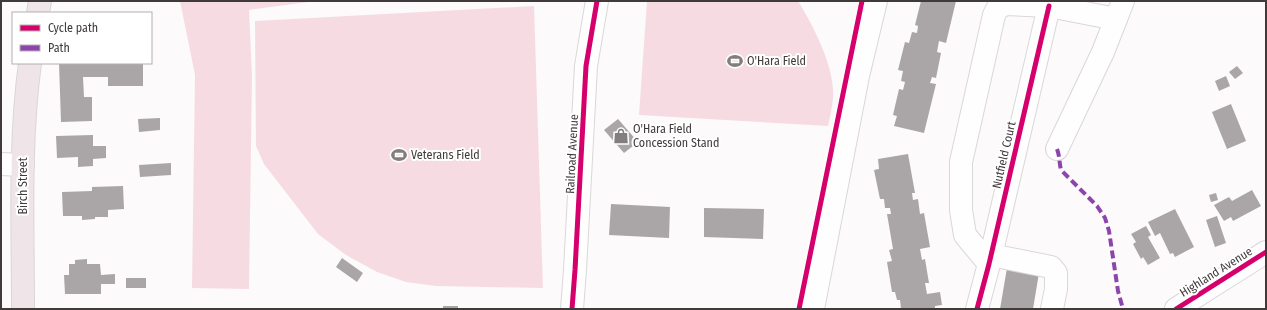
<svg xmlns="http://www.w3.org/2000/svg" width="1267" height="310" font-family="'Fira Sans Condensed',sans-serif">
	<style>
		.green { fill: #f7dbe2 }
		.building { fill: #aaa6a7 }
		.lines { fill: none; stroke-linecap: round; stroke-linejoin: round }
		.minor-casing { stroke: #dad7d8; stroke-width: 24 }
		.major-casing { stroke: #d8d6d6; stroke-width: 24 }
		.minor { stroke: #fffefe; stroke-width: 22 }
		.major { stroke: #efe5e8; stroke-width: 22 }
		.quiet { stroke: #8e44ad; stroke-width: 4; stroke-dasharray: 8 4; stroke-linecap: butt }
		.cycleway-casing { stroke: #fff; stroke-width: 8 }
		.cycleway { stroke: #d6006c; stroke-width: 5 }
		.labels { text-anchor: middle; dominant-baseline: central; stroke-width: 4; stroke-linejoin: round; paint-order: stroke }
		.poi-label { font-size: 12px; fill: #403a3b; stroke: #fff; text-anchor: start }
		.street-label { font-size: 12px; fill: #403a3b; stroke: #fff }
	</style>
	<rect width="100%" height="100%" fill="#fcfafb"/>
	<g class="green">
		<polygon points="180,1 316,1 249,10 252,76 249,289 192,288 195,75"/>
		<path d="M647 1H798C814 27 835 68 833 98 832 108 830 117 828 126L639 115Z"/>
		<polygon points="534,6 543,288 436,286 406,282 377,272 346,255 318,234 264,164 256,146 255,21"/>
	</g>
	<g class="building">
		<polygon points="921,1 956,1 946,43 939,41 937,52 941,53 936,78 932,77 930,83 936,84 924,133 894,126 897,116 893,115 899,89 903,90 905,82 901,81 903,71 898,70 905,42 909,43 912,32 917,33 918,26 915,25"/>
		<polygon points="59,63 143,63 143,86 108,86 108,77 83,77 84,97 92,97 92,121 61,122"/>
		<polygon points="1237,66 1243,73 1235,79 1229,72"/>
		<polygon points="1226,76 1230,86 1219,91 1215,81"/>
		<polygon points="1231,104 1246,141 1227,149 1212,112"/>
		<polygon points="160,118 160,130 139,132 138,119"/>
		<polygon points="618,119 638,142 624,153 604,130"/>
		<polygon points="93,135 93,146 106,146 106,158 93,159 93,166 78,167 78,157 57,158 56,136"/>
		<polygon points="908,154 915,193 912,193 913,200 918,199 920,214 924,213 930,247 920,249 922,260 925,259 929,283 925,283 927,294 940,292 942,305 935,306 935,309 901,309 900,300 897,300 895,292 892,292 887,262 892,261 889,250 893,249 887,214 891,214 890,208 885,208 884,199 880,199 874,170 879,169 878,159"/>
		<polygon points="171,163 171,175 140,177 139,165"/>
		<polygon points="123,186 124,209 108,210 108,217 95,217 95,219 82,220 82,216 63,216 62,192 92,191 92,187"/>
		<polygon points="1252,190 1261,206 1233,221 1231,217 1224,221 1214,205 1229,197 1232,201"/>
		<polygon points="1216,193 1218,200 1211,202 1209,195"/>
		<polygon points="611,204 670,207 669,238 609,235"/>
		<polygon points="704,208 764,209 763,239 704,237"/>
		<polygon points="1175,209 1194,247 1175,257 1173,253 1170,254 1160,233 1155,236 1148,222"/>
		<polygon points="1217,216 1226,243 1215,247 1206,220"/>
		<polygon points="1146,226 1151,235 1148,237 1160,258 1148,265 1143,257 1141,259 1133,244 1136,242 1131,234"/>
		<polygon points="342,258 363,273 357,282 336,267"/>
		<polygon points="87,259 87,264 100,264 101,275 115,274 115,284 101,284 101,294 65,294 64,275 69,275 69,264 75,264 75,260"/>
		<polygon points="1007,268 1039,273 1033,309 1000,309"/>
		<rect x="126" y="278" width="20" height="10"/>
		<rect x="443" y="306" width="15" height="3"/>
	</g>
	<g class="lines">
		<defs>
			<g id="minor">
				<polyline points="1057,149 1103,52 1116,19"/>
				<polyline points="1,164 23,165"/>
				<polyline points="991,255 1051,267 1056,273 1056,289 1052,309"/>
				<polyline points="989,264 965,235 961,210 961,162 994,15 997,9 1005,4 1049,6 1116,19 1123,1"/>
				<polyline points="572,309 575,270 586,66 597,1"/>
				<polyline points="813,309 858,76 876,1"/>
				<polyline points="977,309 989,264 1049,6"/>
				<polyline points="1176,309 1266,252"/>
			</g>
			<g id="major">
				<polyline points="38,13 40,1"/>
				<path d="M23 309C23 227 19 144 30 63"/>
			</g>
		</defs>
		<use href="#minor" class="minor-casing"/>
		<use href="#major" class="major-casing"/>
		<use href="#minor" class="minor"/>
		<use href="#major" class="major"/>
		<path class="quiet" d="M1057 149C1060 157 1059 162 1061 170L1097 206 1105 218 1109 231 1118 291 1123 309"/>
		<defs>
			<g id="cycleway">
				<polyline points="572,309 575,270 586,66 597,1"/>
				<polyline points="799,309 862,1"/>
				<polyline points="977,309 989,264 1049,6"/>
				<polyline points="1176,309 1266,252"/>
			</g>
		</defs>
		<use href="#cycleway" class="cycleway-casing"/>
		<use href="#cycleway" class="cycleway"/>
	</g>
	<defs>
		<symbol id="stadium-bare" viewBox="-9 -9 18 18"><path d="M0-5a6.5 5 0 1 0 0 10a6.5 5 0 1 0 0-10ZM-3.5-1.8h7v3.6h-7Z" fill="#827d7e" stroke="#fff" stroke-width="2.5" paint-order="stroke"/></symbol>
		<symbol id="shop-bare" viewBox="-9 -9 18 18"><path d="M-5-2.5h2.3a2.7 3.5 0 0 1 5.4 0H5L5.5 6h-11ZM-1.5-2.5h3a1.5 2.3 0 0 0-3 0Z" fill="#827d7e" stroke="#fff" stroke-width="2.5" paint-order="stroke"/></symbol>
	</defs>
	<g fill-rule="evenodd">
		<use href="#stadium-bare" x="724" y="50" width="22" height="22"/>
		<use href="#shop-bare" x="610" y="125" width="22" height="22"/>
		<use href="#stadium-bare" x="388" y="144" width="22" height="22"/>
	</g>
	<g class="labels">
		<g class="poi-label">
			<text x="747" y="61">O'Hara Field</text>
			<text x="633" y="129">O'Hara Field<tspan x="633" dy="14">Concession Stand</tspan></text>
			<text x="411" y="155">Veterans Field</text>
		</g>
		<g class="street-label">
			<text transform="translate(572 154) rotate(-87)">Railroad Avenue</text>
			<text transform="translate(1004 155) rotate(-77)">Nutfield Court</text>
			<text transform="translate(23 186) rotate(-90)">Birch Street</text>
			<text transform="translate(1216 272) rotate(-32)">Highland Avenue</text>
		</g>
	</g>
	<rect width="1267" height="310" fill="none" stroke="#403a3b" stroke-width="4"/>
	<rect x="12" y="12" width="140" height="52" fill="#ffffff" stroke="#b3b0b1"/>
	<rect x="20" y="25" width="20" height="6" fill="#d6006c" stroke="#b3b0b1"/>
	<text x="48" y="32" font-size="12" fill="#403a3b">Cycle path</text>
	<rect x="20" y="45" width="20" height="6" fill="#8e44ad" stroke="#b3b0b1"/>
	<text x="48" y="52" font-size="12" fill="#403a3b">Path</text>
</svg>
